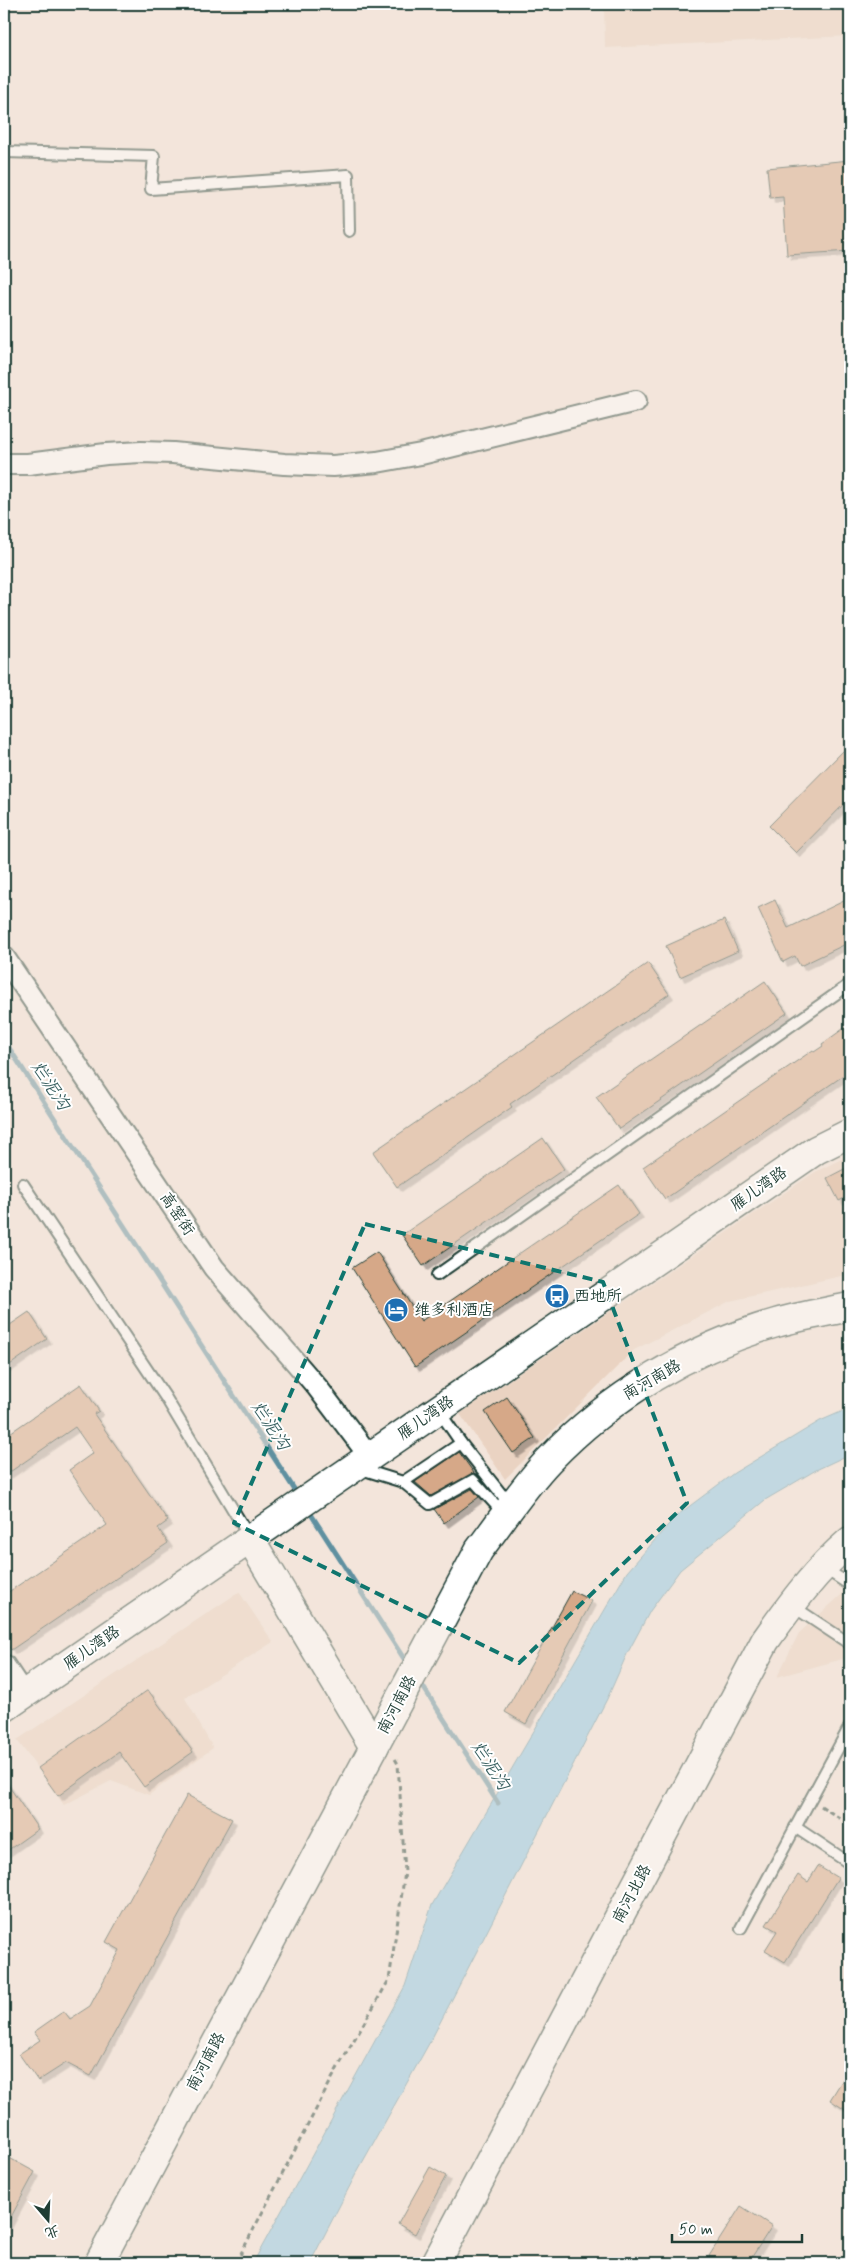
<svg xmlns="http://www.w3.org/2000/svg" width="854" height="2267" font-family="Mynerve,'LXGW WenKai TC',sans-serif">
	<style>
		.built { fill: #ead3c2 }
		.water { fill: #88c8e8; stroke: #5e90a0 }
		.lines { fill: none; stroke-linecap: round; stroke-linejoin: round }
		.stream { stroke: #5e90a0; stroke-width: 5 }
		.building { fill: #d6a888; stroke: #1f3d34; filter: url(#shadow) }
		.lane-casing { stroke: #1f3d34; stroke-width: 14 }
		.street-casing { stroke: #1f3d34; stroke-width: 24 }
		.secondary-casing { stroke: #1f3d34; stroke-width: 31 }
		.path { stroke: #1f3d34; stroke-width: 3; stroke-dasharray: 5 4; stroke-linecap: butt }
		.lane { stroke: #fff; stroke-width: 10 }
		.street { stroke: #fff; stroke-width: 20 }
		.secondary { stroke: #fff; stroke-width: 28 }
		.marked { fill: none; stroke: #0f766e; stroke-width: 4; stroke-dasharray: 10 6; stroke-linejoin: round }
		.labels { text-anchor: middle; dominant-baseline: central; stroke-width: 4; stroke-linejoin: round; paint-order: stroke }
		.street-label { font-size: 16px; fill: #1f3d34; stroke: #fff }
		.poi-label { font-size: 16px; fill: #1f3d34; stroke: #fff; text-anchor: start }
		.water-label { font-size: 18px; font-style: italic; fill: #396061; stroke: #fff }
	</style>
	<defs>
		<filter id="shadow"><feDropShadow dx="4.5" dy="4.5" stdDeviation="0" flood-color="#0004"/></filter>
	</defs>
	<rect width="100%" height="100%" fill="#f3e5db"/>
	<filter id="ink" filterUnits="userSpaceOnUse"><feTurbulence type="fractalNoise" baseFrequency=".02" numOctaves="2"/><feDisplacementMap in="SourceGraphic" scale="10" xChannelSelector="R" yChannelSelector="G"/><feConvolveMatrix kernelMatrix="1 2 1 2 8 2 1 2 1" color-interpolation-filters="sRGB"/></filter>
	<g filter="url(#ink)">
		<g class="built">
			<polygon points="604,4 850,4 850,36 605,48"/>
			<polygon points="850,1155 850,1274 730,1301 634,1350 505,1479 460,1414 815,1172"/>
			<polygon points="850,1587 850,1657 777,1677 799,1633"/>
			<polygon points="239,1592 273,1642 185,1698 213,1748 149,1795 111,1781 64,1805 17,1740"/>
		</g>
		<polygon class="water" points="850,1408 850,1454 816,1470 765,1500 680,1570 650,1611 627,1654 607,1699 431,2040 357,2172 310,2263 253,2263 405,1986 432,1905 627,1572 675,1517 734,1473 820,1421"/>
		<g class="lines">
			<g class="stream">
				<polyline points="4,1040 298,1495"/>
				<polyline points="307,1508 408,1665"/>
				<polyline points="420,1682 498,1803"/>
			</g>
		</g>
		<g class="building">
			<polygon points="850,160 850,251 787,255 783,197 770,198 767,168"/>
			<polygon points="850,744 850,798 796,853 769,826"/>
			<polygon points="850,898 850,930 843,934 848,943 800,966 795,956 783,962 758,908 775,900 788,928"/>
			<polygon points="724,920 738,951 680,977 666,946"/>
			<polygon points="648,963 669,994 510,1104 512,1107 397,1187 373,1152"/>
			<polygon points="765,981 787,1013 619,1129 596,1097"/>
			<polygon points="850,1024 850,1071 665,1199 643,1167 813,1050 814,1052 823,1046 822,1044"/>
			<polygon points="543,1138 564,1169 423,1266 402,1235"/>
			<polygon points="850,1166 850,1195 839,1201 827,1178"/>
			<polygon points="619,1185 639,1214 415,1367 352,1268 377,1252 421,1321"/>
			<polygon points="29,1312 47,1339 4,1369 4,1329"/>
			<polygon points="81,1384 99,1411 94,1414 168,1521 158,1528 168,1543 11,1650 4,1639 4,1595 107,1525 69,1470 93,1453 75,1427 4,1476 4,1437"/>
			<polygon points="507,1397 535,1438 513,1453 485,1412"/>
			<polygon points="459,1452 474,1473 431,1496 415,1482"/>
			<polygon points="472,1489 479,1497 444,1523 434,1509"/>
			<polygon points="572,1591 592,1601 526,1724 505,1712"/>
			<polygon points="148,1690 193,1752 144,1787 119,1752 58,1796 38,1768"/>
			<polygon points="4,1779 38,1829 4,1853"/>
			<polygon points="187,1795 232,1819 91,2076 66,2063 38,2081 19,2054 40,2040 34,2032 64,2011 70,2019 90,2006 120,1950 106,1942"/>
			<polygon points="818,1866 838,1878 785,1962 765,1950 777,1931 766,1925 798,1875 808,1882"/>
			<polygon points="850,2068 850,2113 830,2100"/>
			<polygon points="4,2155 35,2172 4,2230"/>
			<polygon points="430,2167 446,2176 415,2234 398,2224"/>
			<polygon points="741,2206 772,2226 748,2263 720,2263 709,2256"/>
		</g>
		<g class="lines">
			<defs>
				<g id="lane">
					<polyline points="4,152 154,156 151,189 348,175 349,231"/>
					<polyline points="23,1184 166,1398 250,1538"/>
					<polyline points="437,1275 850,984"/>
					<polyline points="439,1411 461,1443"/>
					<polyline points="361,1469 403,1482"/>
					<polyline points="504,1514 473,1480 430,1504 403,1482 461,1443 510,1505"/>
					<polyline points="824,1568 850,1585"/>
					<polyline points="791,1605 850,1644"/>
					<polyline points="795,1827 849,1863"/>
					<polyline points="741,1928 850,1726"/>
				</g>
				<g id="street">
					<polyline points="4,464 28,464 106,454 141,452 173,453 284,464 333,466 377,462 421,454 636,401"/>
					<polyline points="4,957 214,1268 317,1387 370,1457"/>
					<polyline points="4,1665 24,1695"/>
				</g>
				<g id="secondary">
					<polyline points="250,1539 374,1747"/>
					<polyline points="4,1708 816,1150 850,1133"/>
					<path d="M99 2263 479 1550C502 1520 523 1487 549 1460 610 1396 691 1348 776 1323 800 1316 826 1312 850 1307"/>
					<path d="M436 2263 765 1641C791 1604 816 1570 850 1541"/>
				</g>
			</defs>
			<use href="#lane" class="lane-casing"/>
			<use href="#street" class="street-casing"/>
			<use href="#secondary" class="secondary-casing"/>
			<g class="path">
				<polyline points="821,1806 850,1825"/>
				<polyline points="236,2263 337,2069 389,1980 405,1872 398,1764 394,1757"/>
			</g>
			<use href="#lane" class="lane"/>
			<use href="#street" class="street"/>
			<use href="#secondary" class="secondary"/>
		</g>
	</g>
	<path d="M0 0H854V2267H0ZM365 1224 603 1282 687 1503 519 1663 234 1523Z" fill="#f3e5db" fill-opacity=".55" fill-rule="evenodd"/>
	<path class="marked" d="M365 1224 603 1282 687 1503 519 1663 234 1523Z"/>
	<defs>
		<symbol id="bus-disc" viewBox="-11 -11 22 22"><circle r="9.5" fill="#1f6fb2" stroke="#fff"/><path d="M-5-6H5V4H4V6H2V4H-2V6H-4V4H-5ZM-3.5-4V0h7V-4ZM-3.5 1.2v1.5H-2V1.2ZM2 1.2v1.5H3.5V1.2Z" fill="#fff"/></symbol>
		<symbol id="hotel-disc" viewBox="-11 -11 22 22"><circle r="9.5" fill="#1f6fb2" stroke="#fff"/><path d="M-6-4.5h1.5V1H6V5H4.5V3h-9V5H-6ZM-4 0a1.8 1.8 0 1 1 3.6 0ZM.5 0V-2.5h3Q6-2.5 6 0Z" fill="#fff"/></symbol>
	</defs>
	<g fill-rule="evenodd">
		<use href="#bus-disc" x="543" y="1282" width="28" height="28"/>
		<use href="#hotel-disc" x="382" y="1296" width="28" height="28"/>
	</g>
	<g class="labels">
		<g class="street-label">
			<text transform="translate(759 1189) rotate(-35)">雁儿湾路</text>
			<text transform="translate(177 1214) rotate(56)">高窑街</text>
			<text transform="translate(652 1380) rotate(-30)">南河南路</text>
			<text transform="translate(426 1418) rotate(-35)">雁儿湾路</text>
			<text transform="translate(92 1648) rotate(-35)">雁儿湾路</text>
			<text transform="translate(397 1705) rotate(-62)">南河南路</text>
			<text transform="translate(632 1894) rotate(-62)">南河北路</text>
			<text transform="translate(206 2062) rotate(-62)">南河南路</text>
		</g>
		<g class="poi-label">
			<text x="574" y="1296">西地所</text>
			<text x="414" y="1310">维多利酒店</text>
		</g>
		<g class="water-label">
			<text transform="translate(50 1086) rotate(57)">烂泥沟</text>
			<text transform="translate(270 1426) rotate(57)">烂泥沟</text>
			<text transform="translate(490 1766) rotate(57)">烂泥沟</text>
		</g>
	</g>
	<rect width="854" height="2267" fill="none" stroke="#fff" stroke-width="20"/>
	<rect x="10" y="10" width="834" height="2247" fill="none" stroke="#1f3d34" stroke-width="2" filter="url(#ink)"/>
	<g transform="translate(48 2220) rotate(161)" stroke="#ffffff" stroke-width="4" paint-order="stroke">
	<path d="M0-4L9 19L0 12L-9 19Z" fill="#1f3d34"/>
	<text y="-8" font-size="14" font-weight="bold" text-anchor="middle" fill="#1f3d34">北</text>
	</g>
	<path d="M672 2234v8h130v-8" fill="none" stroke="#1f3d34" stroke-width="2.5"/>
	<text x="679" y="2234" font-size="15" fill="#1f3d34" stroke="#ffffff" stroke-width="4" paint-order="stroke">50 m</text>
</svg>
